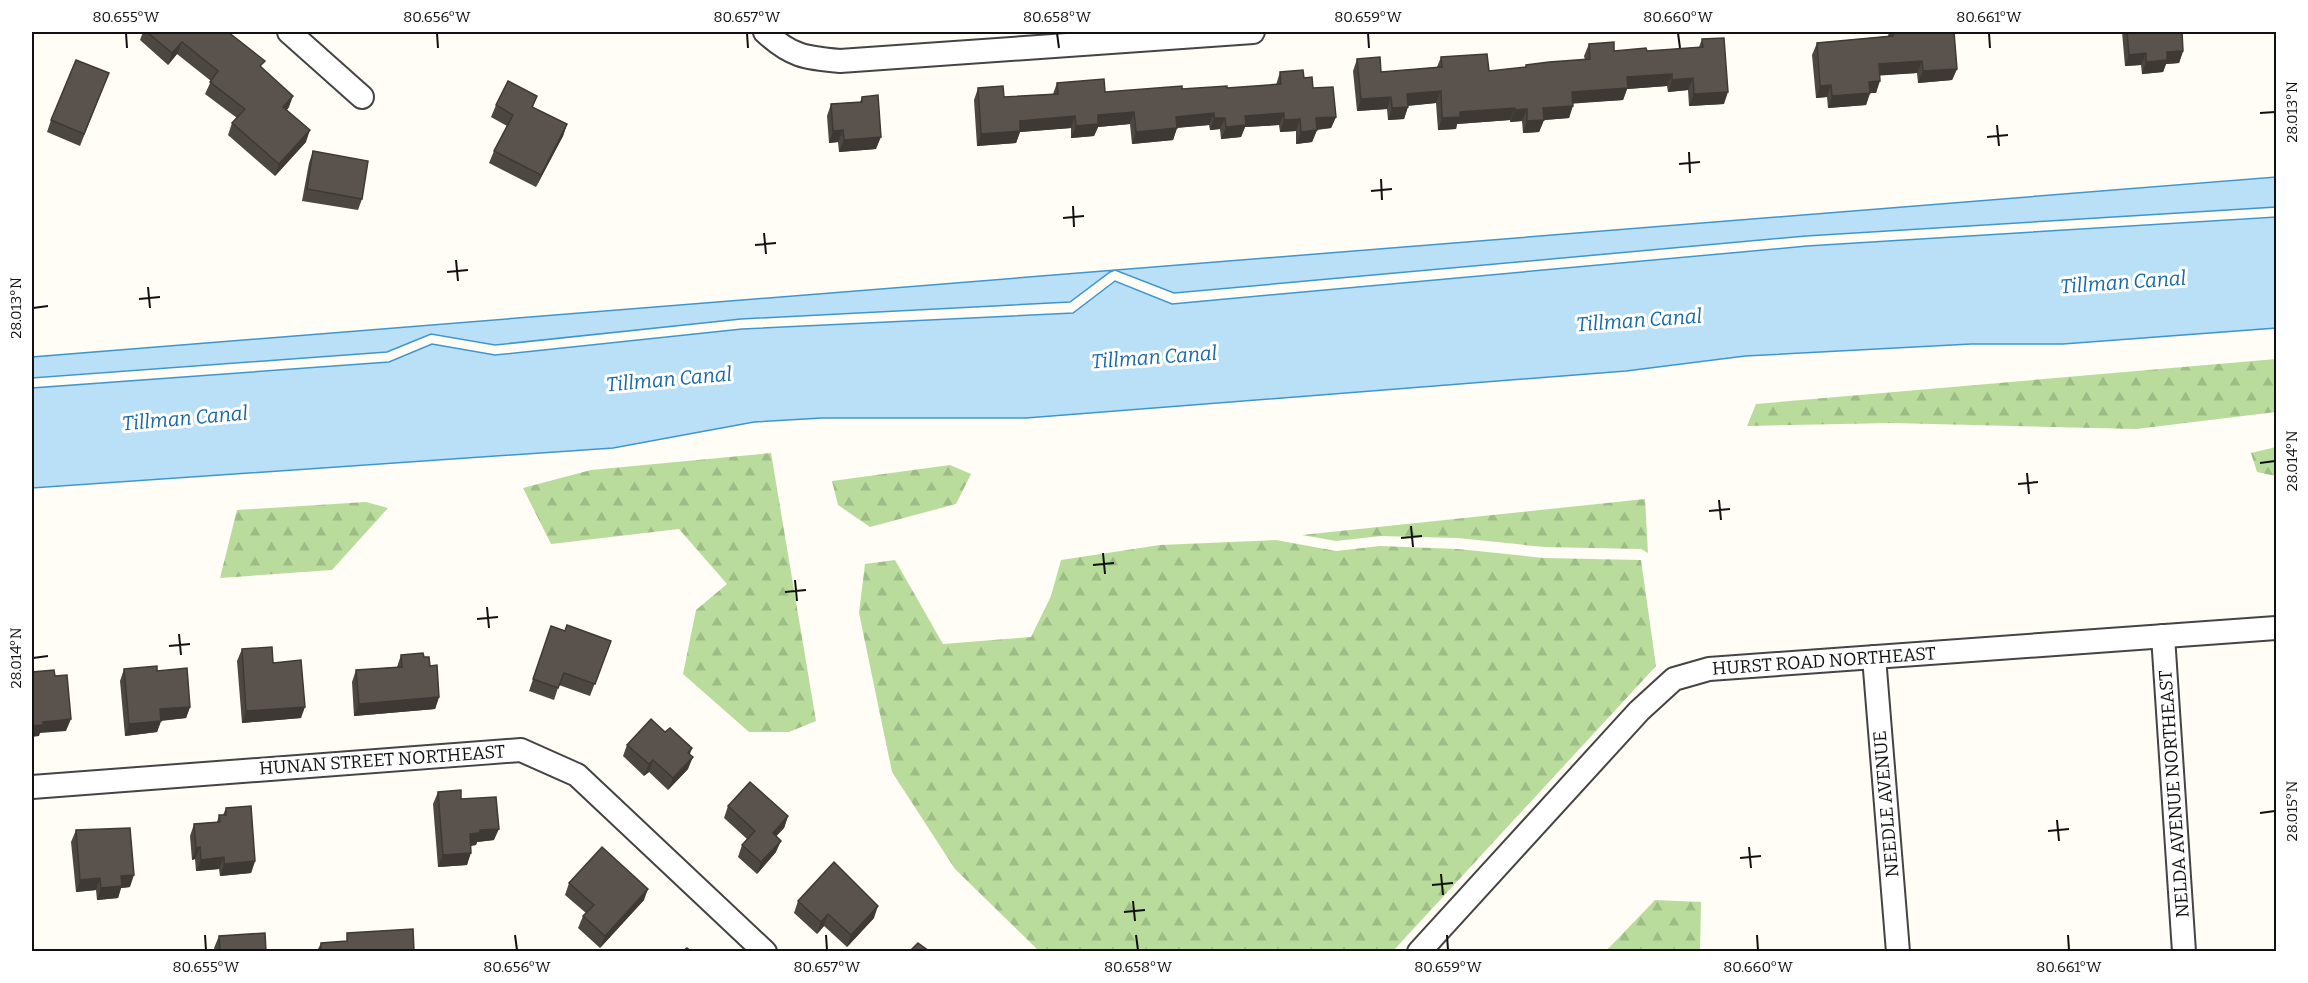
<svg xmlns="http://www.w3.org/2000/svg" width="2308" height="983" font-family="Bitter,serif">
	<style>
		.forest { fill: url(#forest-firs) }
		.water { fill: #b9e0f7; stroke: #3f96cf; stroke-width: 1.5 }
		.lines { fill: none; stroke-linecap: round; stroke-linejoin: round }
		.minor-casing { stroke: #444; stroke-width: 26 }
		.minor { stroke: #fff; stroke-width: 22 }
		.wall { fill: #4d4742 }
		.shaded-wall { fill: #3f3936 }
		.building { fill: #5a524d; stroke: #3f3936; stroke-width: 1.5 }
		.ticks { fill: none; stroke: #111; stroke-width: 2 }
		.labels { text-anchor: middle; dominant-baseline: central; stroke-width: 6; stroke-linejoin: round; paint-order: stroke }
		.street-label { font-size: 18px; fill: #111; stroke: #fff }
		.water-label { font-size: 20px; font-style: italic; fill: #1768a6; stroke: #fff }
		.neatline { fill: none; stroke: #111; stroke-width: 2 }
		.ticks-label { font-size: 15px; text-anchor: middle; fill: #111 }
	</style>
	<defs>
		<pattern id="forest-firs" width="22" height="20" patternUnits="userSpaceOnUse" patternTransform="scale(1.5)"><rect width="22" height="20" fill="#b9dc9c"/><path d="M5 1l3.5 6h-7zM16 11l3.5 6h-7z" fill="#9ebc85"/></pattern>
	</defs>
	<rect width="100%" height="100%" fill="#fffdf5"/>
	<g class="forest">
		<polygon points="2276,359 2276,412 2136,429 1892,423 1747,426 1756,404"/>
		<polygon points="2276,447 2276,476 2257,472 2251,453"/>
		<polygon points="771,453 816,721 789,732 749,732 683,674 696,610 727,584 679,529 551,544 523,488 591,470"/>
		<polygon points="950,465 971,474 956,504 870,527 838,505 832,481"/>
		<polygon points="1645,499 1648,553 1641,549 1544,547 1458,538 1381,536 1336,541 1302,535"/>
		<polygon points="366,502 388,508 332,570 220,578 237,510"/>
		<polygon points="1276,540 1336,551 1380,546 1458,549 1544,558 1641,560 1656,666 1393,951 1039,951 955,869 892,772 859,613 865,564 895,560 943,644 1031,637 1051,596 1061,560 1160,545"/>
		<polygon points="1655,900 1701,902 1700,951 1606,951"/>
	</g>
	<g class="water">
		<polygon points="2276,177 2276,207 1806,236 1174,293 1115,270 1110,272 1070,302 741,319 495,345 431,334 387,352 32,378 32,357"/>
		<polygon points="2276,217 2276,328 2063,344 1971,344 1745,356 1626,371 1026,418 822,418 754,422 613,448 32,488 32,388 389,362 432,344 495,355 742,329 1073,313 1115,281 1172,304 1807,246"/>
	</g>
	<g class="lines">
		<defs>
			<g id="minor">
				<polyline points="289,32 362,97"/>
				<path d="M765 32C791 56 805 58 840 61L1253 32"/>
				<polyline points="2163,636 2184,952"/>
				<polyline points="1874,657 1898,952"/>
				<polyline points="32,787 521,750 577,775 765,952"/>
				<polyline points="1419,952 1639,711 1674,679 1709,669 2276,628"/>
			</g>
		</defs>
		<use href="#minor" class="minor-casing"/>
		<use href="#minor" class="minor"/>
	</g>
	<g class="wall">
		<polygon points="143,32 213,32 262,68 289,107 287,110 306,142 275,176 228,135 232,123 237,118 205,94 211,81 177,54 168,65 140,40"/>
		<polygon points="1889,32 1954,32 1957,69 1952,80 1918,83 1917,73 1880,75 1876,93 1870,93 1866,105 1828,108 1827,97 1816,98 1812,55 1817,43 1888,36"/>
		<polygon points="2122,32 2182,32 2183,51 2179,63 2166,64 2163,72 2142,74 2141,65 2125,66"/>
		<polygon points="2274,32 2277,32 2276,56"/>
		<polygon points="1702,39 1724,104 1689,106 1688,90 1668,92 1667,86 1627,89 1623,100 1573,103 1569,118 1544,120 1539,132 1523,133 1522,121 1510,122 1510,120 1457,124 1456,129 1438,130 1436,103 1408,106 1404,119 1388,120 1387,109 1357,111 1353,71 1357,59 1381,72 1437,67 1441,57 1489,71 1525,68 1526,65 1585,60 1584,56 1589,44 1614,51 1647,51 1699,47"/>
		<polygon points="1280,72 1304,78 1336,117 1331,128 1317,130 1312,142 1296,144 1296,131 1280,132 1279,125 1245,127 1241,137 1221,139 1220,129 1210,130 1209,125 1177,128 1173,140 1132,144 1130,124 1098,127 1094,136 1071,138 1071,128 1020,132 1016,143 977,146 974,100 978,88 1004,97 1053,94 1057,83 1105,92 1227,88 1276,85"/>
		<polygon points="104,85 80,146 47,132 51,120"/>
		<polygon points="537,96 533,107 567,124 563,136 536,187 489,163 494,151 507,126 491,117 496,105"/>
		<polygon points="862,97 876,149 839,152 838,142 829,143 827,116 831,104 860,102"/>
		<polygon points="313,151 362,199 358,210 302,201 309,163"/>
		<polygon points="565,631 611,641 590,696 559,685 554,700 529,691 547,638"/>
		<polygon points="242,649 273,663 301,718 242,723 237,661"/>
		<polygon points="401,655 424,657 430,666 439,697 435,709 354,716 352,682 356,670 397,667"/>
		<polygon points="124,669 190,707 186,718 161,721 157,732 125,736 120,681"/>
		<polygon points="665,732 692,748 690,754 688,769 668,790 649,772 644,776 623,756 627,745"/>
		<polygon points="438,792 461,799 494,840 477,842 476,845 471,846 467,865 438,867 433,804"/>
		<polygon points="728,806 788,816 784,828 776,836 776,852 757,874 738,857 742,845 747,839 724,818"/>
		<polygon points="226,808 255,861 251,873 220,876 219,869 196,871 195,859 192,860 190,836 194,824 217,822 219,815 223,815"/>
		<polygon points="76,830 130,887 121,888 118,898 97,900 96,890 76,892 71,842"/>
		<polygon points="569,883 644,900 600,948 578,928 583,916 586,913 565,895"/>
		<polygon points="798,901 874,918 847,947 824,926 817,934 794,913"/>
		<polygon points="219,936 266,951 215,950 214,948"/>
		<polygon points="321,943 321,951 317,951"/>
	</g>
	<g class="shaded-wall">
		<polygon points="182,42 177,54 168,65 172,53"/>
		<polygon points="2183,51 2179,63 2166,64 2163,72 2142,74 2146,62 2167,52"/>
		<polygon points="2146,53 2141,65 2125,66 2129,55"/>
		<polygon points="1922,61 1917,73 1874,76 1879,64"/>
		<polygon points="1957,69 1952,80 1918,83 1923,71"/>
		<polygon points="1672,74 1667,86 1627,89 1623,100 1568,104 1572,92 1627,77"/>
		<polygon points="1693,78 1688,90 1668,92 1672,80"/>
		<polygon points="1880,81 1876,93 1870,93 1866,105 1828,108 1832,96 1869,82"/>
		<polygon points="1831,85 1827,97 1816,98 1820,86"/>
		<polygon points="1441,91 1436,103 1403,106 1407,94"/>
		<polygon points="1728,92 1724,104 1689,106 1694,94"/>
		<polygon points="293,96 289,107 279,118 283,107"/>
		<polygon points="1391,97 1387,109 1357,111 1361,99"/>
		<polygon points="1573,106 1569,118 1544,120 1539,132 1523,133 1527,121 1543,108"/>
		<polygon points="1408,107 1404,119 1388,120 1392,108"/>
		<polygon points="1515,108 1510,120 1457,124 1456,129 1438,130 1442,118 1460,112"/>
		<polygon points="1527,109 1522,121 1510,122 1515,110"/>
		<polygon points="1134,112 1130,124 1098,127 1094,136 1071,138 1076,126 1098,115"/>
		<polygon points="1214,113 1209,125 1172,128 1176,117"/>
		<polygon points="1284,113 1279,125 1245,127 1241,137 1221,139 1226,127 1245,116"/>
		<polygon points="1075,116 1071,128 1020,132 1016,143 977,146 981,134 1020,121"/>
		<polygon points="1336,117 1331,128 1311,130 1316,118"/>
		<polygon points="1214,118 1225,118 1220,129 1210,130"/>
		<polygon points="1300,119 1296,131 1280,132 1284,120"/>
		<polygon points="567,124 563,136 536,187 541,175"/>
		<polygon points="1177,128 1173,140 1132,144 1136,132"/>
		<polygon points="310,130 306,142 275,176 279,164"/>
		<polygon points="843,130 838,142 829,143 833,131"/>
		<polygon points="1317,130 1312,142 1296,144 1301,132"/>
		<polygon points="881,137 876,149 839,152 844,140"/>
		<polygon points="439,697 435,709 354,716 359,704"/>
		<polygon points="190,707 186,718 156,721 160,709"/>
		<polygon points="305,707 301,718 242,723 246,711"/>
		<polygon points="71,719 66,731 40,733 39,736 32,737 32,726 43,722"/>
		<polygon points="161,721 157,732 125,736 129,724"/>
		<polygon points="693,757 688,769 668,790 673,778"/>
		<polygon points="653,760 649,772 644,776 649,764"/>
		<polygon points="788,816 784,828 768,845 773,833"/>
		<polygon points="499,829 494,840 477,842 476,845 465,846 470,834 480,830"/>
		<polygon points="781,841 776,852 757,874 761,862"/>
		<polygon points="200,847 195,859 192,860 196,848"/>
		<polygon points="471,853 467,865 438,867 443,855"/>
		<polygon points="224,857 219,869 196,871 201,860"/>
		<polygon points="255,861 251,873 220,876 224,864"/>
		<polygon points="134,875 130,887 121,888 118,898 97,900 101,888 121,876"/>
		<polygon points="100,878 96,890 76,892 80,880"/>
		<polygon points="648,889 644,900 600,948 605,936"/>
		<polygon points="878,906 874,918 847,947 851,935"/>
		<polygon points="828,914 824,926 817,934 821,922"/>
	</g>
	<g class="building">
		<polygon points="147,32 213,32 214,33 215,32 228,32 265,61 260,66 293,96 283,107 310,130 279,164 232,123 245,109 210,82 218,71 182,42 172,53"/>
		<polygon points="1893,32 1954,32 1957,69 1923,71 1922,61 1879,64 1880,81 1869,82 1870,93 1832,96 1831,85 1820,86 1817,43 1893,36"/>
		<polygon points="2127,32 2182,32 2183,51 2167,52 2167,60 2146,62 2146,53 2129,55"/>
		<polygon points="1724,38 1728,92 1694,94 1693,78 1672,80 1672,74 1627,77 1628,88 1572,92 1573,106 1543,108 1544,120 1527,121 1527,109 1515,110 1515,108 1460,112 1460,117 1442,118 1441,91 1407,94 1408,107 1392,108 1391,97 1361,99 1357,59 1380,57 1381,72 1442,67 1441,57 1487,54 1489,71 1526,67 1526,65 1549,62 1590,59 1589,44 1614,42 1614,51 1646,48 1647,51 1703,47 1702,39"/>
		<polygon points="76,60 109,73 84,134 51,120"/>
		<polygon points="1303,70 1304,78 1312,77 1313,88 1333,87 1336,117 1316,118 1317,130 1301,132 1300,119 1284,120 1284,113 1245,116 1246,125 1226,127 1225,118 1214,118 1214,113 1176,117 1177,128 1136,132 1134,112 1098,115 1098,124 1076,126 1075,116 1020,121 1020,131 981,134 978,88 1003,86 1004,97 1058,94 1057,83 1104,79 1105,92 1182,86 1182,89 1227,86 1227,88 1281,84 1280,72"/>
		<polygon points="508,81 537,96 532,107 567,124 541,175 494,151 513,115 496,105"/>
		<polygon points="878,95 881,137 844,140 843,130 833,131 831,104 862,102 862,97"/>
		<polygon points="313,151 368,161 362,199 307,189"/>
		<polygon points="567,625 611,641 595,684 564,673 558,688 533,679 551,626 565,631"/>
		<polygon points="272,647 273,663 301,660 305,707 246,711 242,649"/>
		<polygon points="423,653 424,657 429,657 430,666 437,665 439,697 359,704 356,670 402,667 401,655"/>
		<polygon points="157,666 157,671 187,668 190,707 160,709 161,721 129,724 124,669"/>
		<polygon points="54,670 55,676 67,675 71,719 43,722 43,725 32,726 32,672"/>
		<polygon points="651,719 665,732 670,728 692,748 688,753 693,757 673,778 653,760 649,764 627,745"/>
		<polygon points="750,782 788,816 773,833 781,841 761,862 742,845 755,831 728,806"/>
		<polygon points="461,790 461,799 496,797 499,829 480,830 480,833 470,834 471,853 443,855 438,792"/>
		<polygon points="251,806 255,861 224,864 224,857 201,860 200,847 196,848 194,824 220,822 219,815 226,815 226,808"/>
		<polygon points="130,828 134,875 121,876 122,886 101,888 100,878 80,880 76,830"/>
		<polygon points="602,847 648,889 605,936 583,916 594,905 569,883"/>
		<polygon points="834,862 878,906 851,935 828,914 821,922 798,901"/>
		<polygon points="413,929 414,951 321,951 321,943 347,941 347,933"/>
		<polygon points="265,933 266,951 198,951 220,950 219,936"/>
		<polygon points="918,943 929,951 910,951"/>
		<polygon points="687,948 691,951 683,951"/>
	</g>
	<path class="ticks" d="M126 33 127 48M437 33 438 48M747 33 748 48M1057 33 1059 48M1368 33 1369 48M1678 33 1680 48M1989 33 1990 48M2260 113 2275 112M1997 125 1999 146M1987 137 2008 135M1689 152 1690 173M1679 164 1700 162M1381 179 1382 200M1371 191 1392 189M1073 206 1074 227M1063 218 1084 216M764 233 766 254M755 245 776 243M456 260 458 281M447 272 468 270M148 287 150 308M139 299 160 297M33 308 48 306M2260 463 2275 461M2027 473 2029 494M2018 484 2038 482M1719 500 1721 520M1709 511 1730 509M1411 526 1413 547M1401 538 1422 536M1103 553 1105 574M1093 565 1114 563M795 580 797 601M785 592 806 590M487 607 489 628M477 619 498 617M179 634 181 655M169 646 190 644M33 658 48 656M2260 813 2275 811M2057 820 2059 841M2048 831 2069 829M1749 847 1751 868M1740 858 1761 856M1441 874 1443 895M1432 885 1453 883M1133 901 1135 921M1124 912 1145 910M205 935 206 950M515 935 517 950M826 935 827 950M1136 935 1138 950M1447 935 1448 950M1757 935 1758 950M2068 935 2069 950"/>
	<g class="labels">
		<g class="street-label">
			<text transform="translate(1824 661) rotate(-4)">HURST ROAD NORTHEAST</text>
			<text transform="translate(382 760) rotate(-4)">HUNAN STREET NORTHEAST</text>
			<text transform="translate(2174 794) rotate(-94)">NELDA AVENUE NORTHEAST</text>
			<text transform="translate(1886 804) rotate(-95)">NEEDLE AVENUE</text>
		</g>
		<g class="water-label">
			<text transform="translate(2123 282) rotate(-4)">Tillman Canal</text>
			<text transform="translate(1639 320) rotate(-4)">Tillman Canal</text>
			<text transform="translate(1154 357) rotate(-4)">Tillman Canal</text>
			<text transform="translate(669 379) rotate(-5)">Tillman Canal</text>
			<text transform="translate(185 418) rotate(-5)">Tillman Canal</text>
		</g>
	</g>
	<rect width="2308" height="983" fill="none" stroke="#ffffff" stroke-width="66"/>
	<rect x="33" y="33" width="2242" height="917" class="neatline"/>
	<g class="ticks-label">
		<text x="126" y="22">80.655°W</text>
		<text x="437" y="22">80.656°W</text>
		<text x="747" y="22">80.657°W</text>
		<text x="1057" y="22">80.658°W</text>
		<text x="1368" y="22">80.659°W</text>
		<text x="1678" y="22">80.660°W</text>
		<text x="1989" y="22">80.661°W</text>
		<text transform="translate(2292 112) rotate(-90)" y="5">28.013°N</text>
		<text transform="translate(16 308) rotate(-90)" y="5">28.013°N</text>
		<text transform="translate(2292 461) rotate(-90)" y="5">28.014°N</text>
		<text transform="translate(16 658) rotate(-90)" y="5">28.014°N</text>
		<text transform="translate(2292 811) rotate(-90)" y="5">28.015°N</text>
		<text x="206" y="972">80.655°W</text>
		<text x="517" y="972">80.656°W</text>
		<text x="827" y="972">80.657°W</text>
		<text x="1138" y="972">80.658°W</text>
		<text x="1448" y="972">80.659°W</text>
		<text x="1758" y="972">80.660°W</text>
		<text x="2069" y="972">80.661°W</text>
	</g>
</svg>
